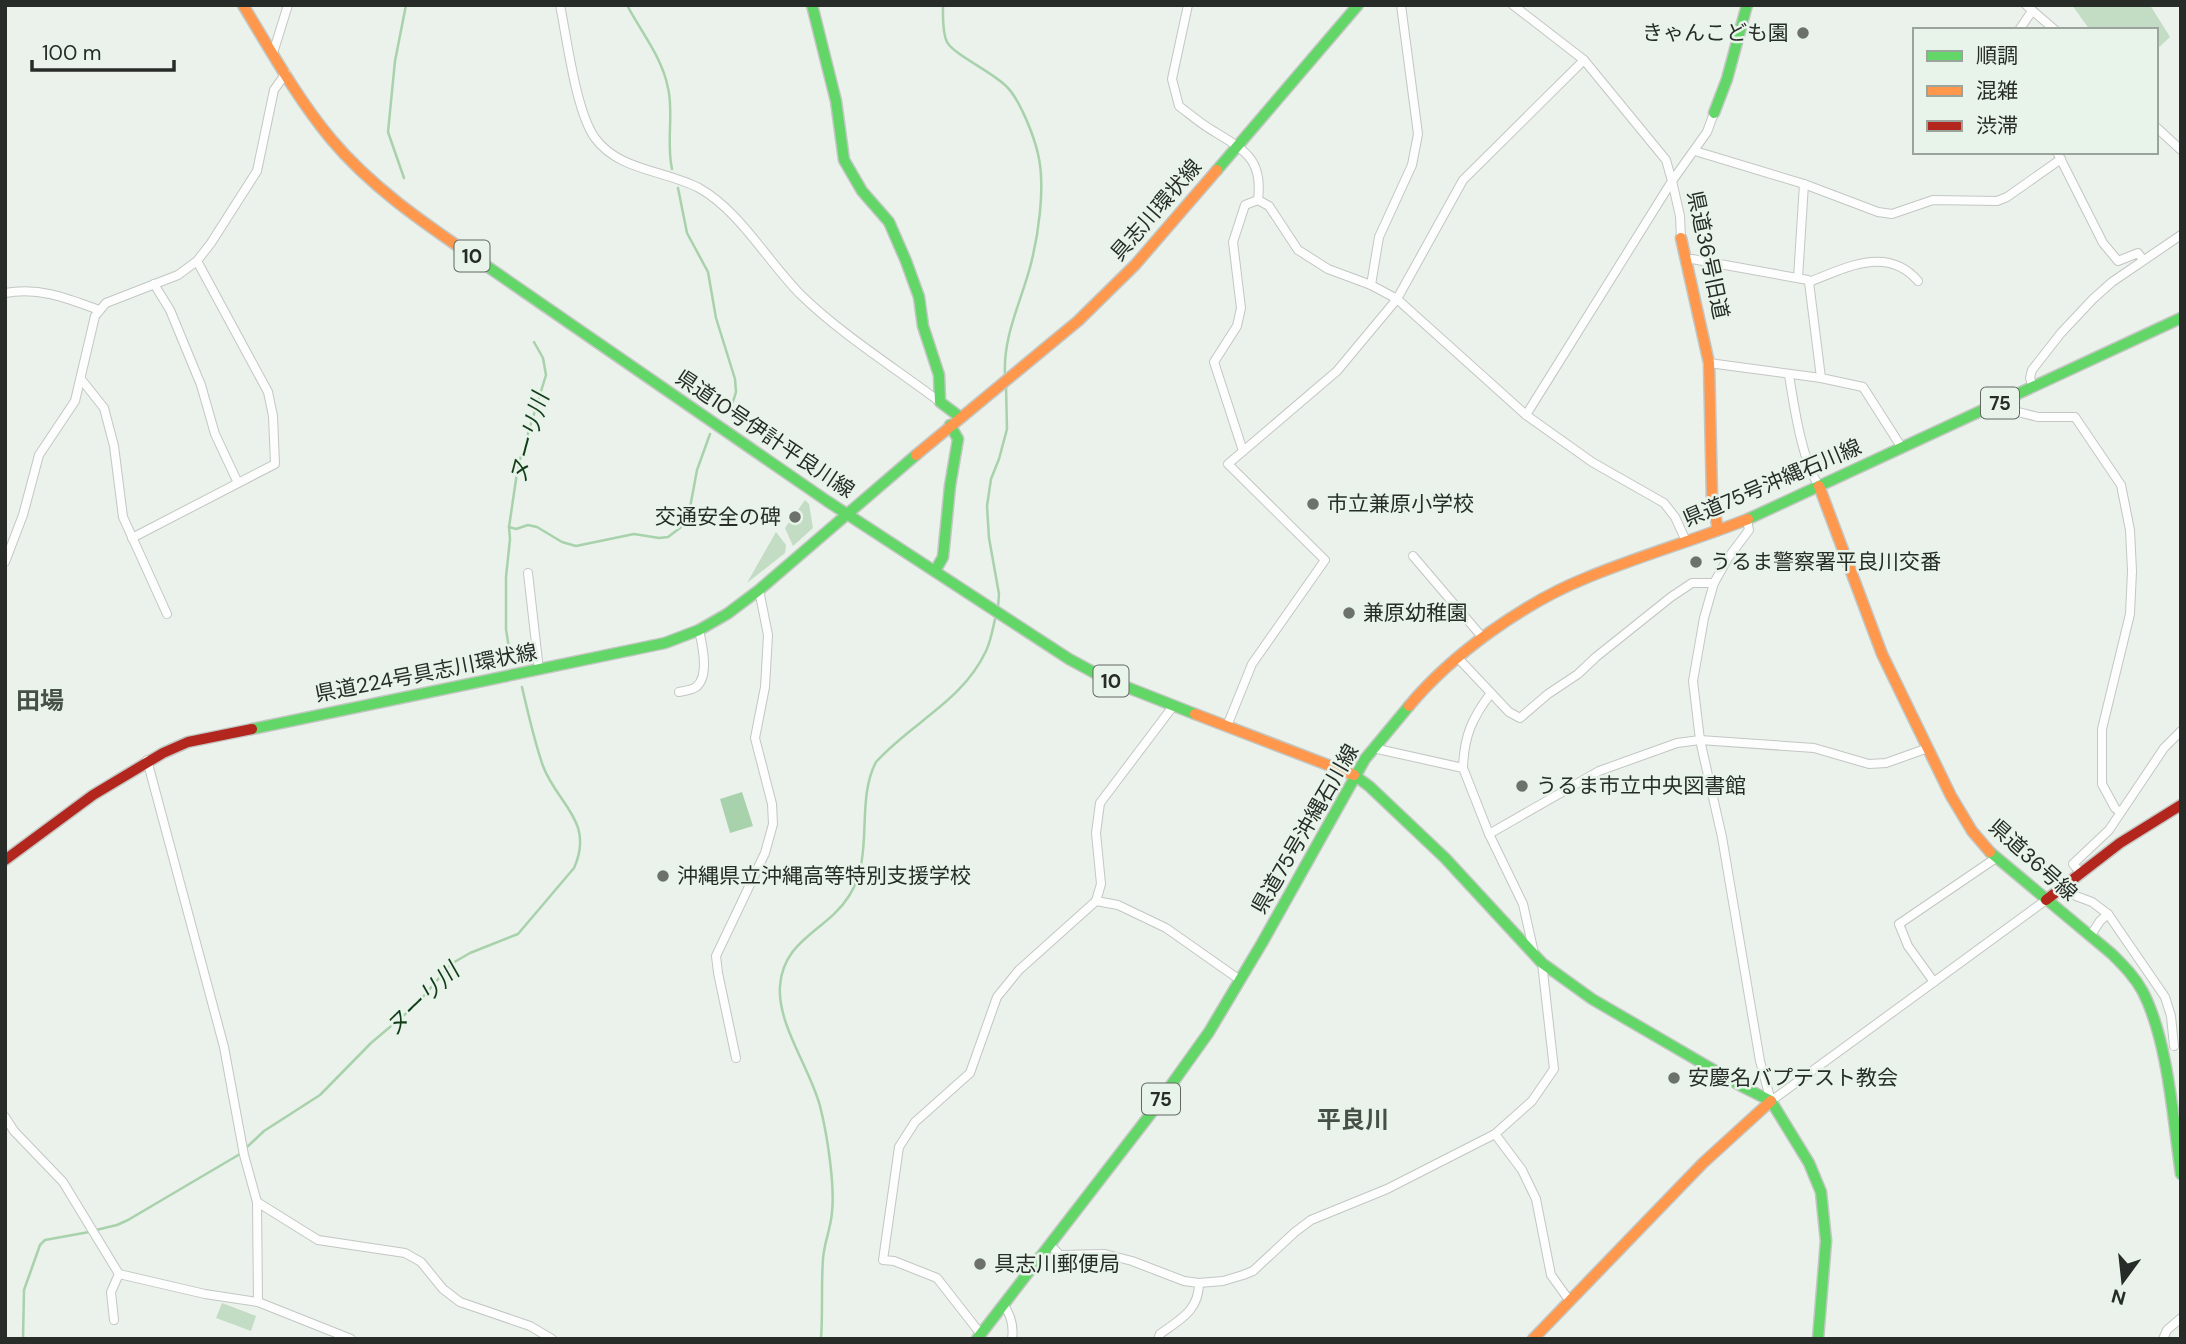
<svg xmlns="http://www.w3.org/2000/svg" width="2186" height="1344" font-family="'DM Sans','Noto Sans JP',sans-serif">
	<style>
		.green { fill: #c3dcc4 }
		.water { fill: #a8d2ab }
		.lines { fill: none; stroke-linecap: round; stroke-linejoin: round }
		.stream { stroke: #a8d2ab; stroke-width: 2.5 }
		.street-casing { stroke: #c3c7c3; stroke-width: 10 }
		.fast-casing { stroke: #c3c7c3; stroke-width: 13 }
		.slow-casing { stroke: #c3c7c3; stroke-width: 13 }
		.jam-casing { stroke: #c3c7c3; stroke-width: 13 }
		.street { stroke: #fcfdfc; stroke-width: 8 }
		.fast { stroke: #63d668; stroke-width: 10 }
		.slow { stroke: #ff974d; stroke-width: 10 }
		.jam { stroke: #b3261e; stroke-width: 10 }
		.poi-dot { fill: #6c716c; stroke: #e8f4e9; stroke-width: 2.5 }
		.labels { text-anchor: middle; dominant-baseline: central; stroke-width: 5; stroke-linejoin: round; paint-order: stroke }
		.shield { fill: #e8f4e9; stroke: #626862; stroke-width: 2 }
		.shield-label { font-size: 19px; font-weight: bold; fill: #282c28 }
		.poi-label { font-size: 21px; fill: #282c28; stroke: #e8f4e9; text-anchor: start }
		.street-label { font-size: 21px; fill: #282c28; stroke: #e8f4e9 }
		.water-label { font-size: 23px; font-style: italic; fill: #133d1a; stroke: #e8f4e9 }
		.quarter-label { font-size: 24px; font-weight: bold; fill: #465047; stroke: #e8f4e9 }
	</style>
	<rect width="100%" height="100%" fill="#ebf1eb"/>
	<g class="green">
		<polygon points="2072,5 2150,5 2170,37 2156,50 2156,30 2090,30"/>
		<polygon points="805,500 809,504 813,528 793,546 785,528"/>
		<polygon points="776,532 786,545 785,553 747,583"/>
		<polygon points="222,1303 256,1316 251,1331 216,1318"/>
	</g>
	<polygon class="water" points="742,792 753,826 730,833 720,799"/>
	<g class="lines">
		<g class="stream">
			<path d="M627 5C641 32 662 57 668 88 674 113 666 142 672 169"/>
			<path d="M943 5C943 16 942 32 947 42 954 55 993 72 1007 87 1020 100 1034 136 1038 154 1046 187 1038 239 1029 271 1019 306 1003 338 1005 375"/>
			<polyline points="404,178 388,132 395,61 406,5"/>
			<polyline points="678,188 687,233 708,272 716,318 735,379 736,392 731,408 726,413"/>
			<polyline points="509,527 516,529 528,525 537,527 562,542 576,546 634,534 659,538 668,537 680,528 689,513 697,470 710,434"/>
			<polyline points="998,608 999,594 989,538 987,506 991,479 999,459 1007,429 1006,385"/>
			<polyline points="511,662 506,629 506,577 510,539 509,527 518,466 546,375 543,358 534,342"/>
			<path d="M246 1148 264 1131 320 1095 371 1043 416 1005 451 964 470 953 518 934 574 868C595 821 557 804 543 766 534 740 528 713 522 687"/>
			<polyline points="96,1230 117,1225 128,1220 240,1154"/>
			<polyline points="23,1339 24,1290 40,1245 45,1240 89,1232"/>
			<path d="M821 1339C823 1312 821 1285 823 1259 824 1243 831 1228 832 1212 835 1185 827 1133 820 1106 810 1068 777 1024 780 986 783 939 827 931 849 896 875 856 855 802 876 762 912 722 962 702 986 651 991 641 993 627 996 615"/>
		</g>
		<defs>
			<g id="street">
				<path d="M560 5C567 39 576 112 595 138 619 171 665 170 699 188 739 210 768 262 801 295 841 334 895 368 940 402"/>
				<path d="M1188 5 1172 79 1179 106C1191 115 1202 125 1215 132 1246 151 1263 160 1258 200"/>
				<polyline points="1513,5 1584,60 1666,160 1672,181 1526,415"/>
				<polyline points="2026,5 2055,30"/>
				<polyline points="2019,30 2032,11"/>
				<polyline points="273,53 288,5"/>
				<polyline points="2156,127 2181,150"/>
				<polyline points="1695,151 1804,184 1878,212 1892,214 1933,200 1997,201 2007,197 2061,159"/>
				<polyline points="2057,152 2103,243 2118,261 2138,253 2143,260"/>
				<polyline points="1258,200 1269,206 1298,250 1328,269 1371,285 1397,299 1526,415 1592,462 1664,503 1675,517 1686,541"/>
				<polyline points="1681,238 1680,216 1672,181 1707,132 1714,113"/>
				<path d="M1686 261 1692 259 1808 280 1809 282C1845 268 1887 245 1918 281"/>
				<polyline points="1798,278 1804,184"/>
				<polyline points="1809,282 1821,378"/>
				<polyline points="154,284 170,310 201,385 215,434 238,483"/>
				<polyline points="1371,285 1379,237 1412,165 1418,134 1401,5"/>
				<path d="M5 293C40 287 67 298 99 310"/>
				<polyline points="1709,363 1821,378 1863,387 1902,448"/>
				<path d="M1789 375C1794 406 1802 461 1819 486"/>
				<polyline points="81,379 104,408 114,446 123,517 167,614"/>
				<polyline points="2033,387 2030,378 2032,370 2061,333 2093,299 2112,282 2181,235"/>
				<polyline points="2007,399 2018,412 2038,417 2075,417 2121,485 2130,530 2132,571 2130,614 2102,729 2102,784 2115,808 2120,812"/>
				<polyline points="1243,451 1214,362 1237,326 1241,308 1233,242 1245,205 1258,200"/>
				<polyline points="1747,520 1749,530 1728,558 1714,583 1704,618 1693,681 1700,740 1722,837 1760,1061 1771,1101 2046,900"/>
				<polyline points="132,538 275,464 273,416 268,392 197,261"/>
				<polyline points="1413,556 1483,638"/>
				<polyline points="5,562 23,515 39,455 75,401 95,316 106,303 178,275 197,261 211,243 257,171 274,90 286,73"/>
				<polyline points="528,573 539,670"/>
				<polyline points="1458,658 1509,712 1520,718 1548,694 1578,674 1596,657 1671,597 1692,583 1714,583"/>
				<path d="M679 692C684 691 692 690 696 687 710 676 702 644 699 630"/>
				<polyline points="1227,726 1252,664 1325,560 1228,464 1337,371 1397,299 1463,180 1584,60"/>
				<polyline points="1373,748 1463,768 1489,834 1523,904 1534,953"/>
				<polyline points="147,760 224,1047 244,1155 257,1202 258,1302"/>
				<path d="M1463 768C1464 736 1472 718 1491 693"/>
				<polyline points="1489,834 1599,771 1677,743 1700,740 1814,748 1869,764 1886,763 1928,748"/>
				<polyline points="2080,872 2073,864 2109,830 2164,748 2181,731"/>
				<polyline points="2076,896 2092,902 2108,914 2165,997 2171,1016 2174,1046"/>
				<polyline points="1096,901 1118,905 1166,928 1240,980"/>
				<polyline points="2091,935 2100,921 2108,914"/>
				<polyline points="1934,982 1908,946 1899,924 1996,858"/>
				<polyline points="736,1058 718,973 716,956 765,853 773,824 772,804 755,738 765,687 768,635 759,590"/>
				<polyline points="5,1117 14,1131 63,1182 119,1274 205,1294 258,1302 351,1339"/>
				<polyline points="1495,1134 1522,1170 1536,1199 1551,1275 1569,1300"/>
				<polyline points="257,1202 318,1240 405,1253 421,1262 443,1289 460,1302 530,1326 552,1339"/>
				<polyline points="1050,1245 1060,1255 1105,1254 1132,1261 1184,1281 1199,1283 1223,1281 1243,1275 1253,1271 1295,1232 1311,1220 1387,1189 1495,1134 1532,1101 1554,1069 1542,963"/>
				<path d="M1003 1304C1011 1315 1014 1325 1012 1339"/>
				<polyline points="114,1320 111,1292 119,1274"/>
				<polyline points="980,1333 937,1278 894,1261 883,1260 899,1147 915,1122 970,1073 997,997 1019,970 1096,901 1101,884 1096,833 1100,803 1174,705"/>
				<path d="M1158 1339 1160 1334C1181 1319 1199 1310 1199 1283"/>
				<polyline points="2163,1339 2167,1330 2181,1318"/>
			</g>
			<g id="fast">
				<polyline points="812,5 836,101 844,160 862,191 889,222 906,261 919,297 923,326 939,375 940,402 960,417"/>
				<polyline points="1714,113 1727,79 1747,5"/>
				<polyline points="1217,170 1358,5"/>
				<polyline points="475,258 827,501 1069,659 1106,679 1195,714"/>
				<polyline points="1748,519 2181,318"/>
				<polyline points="935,571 943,557 950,486 958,439 950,425"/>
				<polyline points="252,729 665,643 699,630 727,614 759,590 916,455"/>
				<polyline points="1354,775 1369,786 1445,858 1542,963 1592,999 1743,1087 1771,1101 1809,1163 1821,1192 1826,1241 1818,1339"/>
				<path d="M1990 852 2112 954C2124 966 2135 977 2143 992 2168 1041 2173 1119 2181 1174"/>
				<polyline points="977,1339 1149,1116 1209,1032 1262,943 1365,759 1409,706"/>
			</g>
			<g id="slow">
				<path d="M243 5C271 51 297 98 331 139 371 187 424 223 475 258"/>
				<polyline points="1681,238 1709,363 1712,498 1718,530"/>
				<polyline points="916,455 1078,321 1135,265 1217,170"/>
				<polyline points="1819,486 1882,654 1951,796 1972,831 1990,852"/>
				<path d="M1409 706C1452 654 1524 603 1586 578 1639 556 1695 540 1748 519"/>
				<polyline points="1195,714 1354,775"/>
				<polyline points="1533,1339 1703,1163 1771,1101"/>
			</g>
			<g id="jam">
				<polyline points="5,860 93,795 163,753 188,742 252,729"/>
				<polyline points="2046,900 2120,843 2181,805"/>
			</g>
		</defs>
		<use href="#street" class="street-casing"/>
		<use href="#fast" class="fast-casing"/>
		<use href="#slow" class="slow-casing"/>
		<use href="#jam" class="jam-casing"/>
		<use href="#street" class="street"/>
		<use href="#fast" class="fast"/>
		<use href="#slow" class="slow"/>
		<use href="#jam" class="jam"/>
	</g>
	<g class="poi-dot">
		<circle cx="1803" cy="33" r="7"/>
		<circle cx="1313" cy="504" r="7"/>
		<circle cx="795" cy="517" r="7"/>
		<circle cx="1696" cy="562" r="7"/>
		<circle cx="1349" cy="613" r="7"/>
		<circle cx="1522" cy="786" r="7"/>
		<circle cx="663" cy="876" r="7"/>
		<circle cx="1674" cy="1078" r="7"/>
		<circle cx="980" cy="1264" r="7"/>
	</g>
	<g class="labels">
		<g class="shield">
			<rect x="454.5" y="240.5" width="35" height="31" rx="5"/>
			<rect x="1981" y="387.5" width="38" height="31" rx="5"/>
			<rect x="1093.5" y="665.5" width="35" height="31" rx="5"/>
			<rect x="1142" y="1083.5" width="38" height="31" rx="5"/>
		</g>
		<g class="shield-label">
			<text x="472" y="256">10</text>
			<text x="2000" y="403">75</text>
			<text x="1111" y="681">10</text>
			<text x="1161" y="1099">75</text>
		</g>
		<g class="poi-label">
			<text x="1789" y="33" text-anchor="end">きゃんこども園</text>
			<text x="1327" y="504">市立兼原小学校</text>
			<text x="781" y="517" text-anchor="end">交通安全の碑</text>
			<text x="1710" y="562">うるま警察署平良川交番</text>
			<text x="1363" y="613">兼原幼稚園</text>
			<text x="1536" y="786">うるま市立中央図書館</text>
			<text x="677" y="876">沖縄県立沖縄高等特別支援学校</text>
			<text x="1688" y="1078">安慶名バプテスト教会</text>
			<text x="994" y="1264">具志川郵便局</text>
		</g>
		<g class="street-label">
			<text transform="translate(1156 210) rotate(-49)">具志川環状線</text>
			<text transform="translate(1708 255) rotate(78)">県道36号旧道</text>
			<text transform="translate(765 434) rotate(34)">県道10号伊計平良川線</text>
			<text transform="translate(1772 483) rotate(-23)">県道75号沖縄石川線</text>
			<text transform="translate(426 673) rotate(-11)">県道224号具志川環状線</text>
			<text transform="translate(1305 829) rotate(-60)">県道75号沖縄石川線</text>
			<text transform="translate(2033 860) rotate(42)">県道36号線</text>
		</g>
		<g class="water-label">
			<text transform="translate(529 438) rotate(-75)">ヌーリ川</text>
			<text transform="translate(422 999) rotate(-44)">ヌーリ川</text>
		</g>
		<g class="quarter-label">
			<text x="40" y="700">田場</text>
			<text x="1353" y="1119">平良川</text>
		</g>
	</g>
	<rect width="2186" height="1344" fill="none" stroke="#282c28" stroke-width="14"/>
	<rect x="1913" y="28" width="245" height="126" fill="#e8f4e9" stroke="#9ba49c" stroke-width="2"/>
	<rect x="1927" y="51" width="35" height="10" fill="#63d668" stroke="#9ba49c" stroke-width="2"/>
	<text x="1976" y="63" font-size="21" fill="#282c28">順調</text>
	<rect x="1927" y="86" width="35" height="10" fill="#ff974d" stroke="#9ba49c" stroke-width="2"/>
	<text x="1976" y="98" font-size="21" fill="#282c28">混雑</text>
	<rect x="1927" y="121" width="35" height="10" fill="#b3261e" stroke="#9ba49c" stroke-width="2"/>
	<text x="1976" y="133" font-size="21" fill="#282c28">渋滞</text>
	<g transform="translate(2123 1281) rotate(195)" stroke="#e8f4e9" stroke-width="5" paint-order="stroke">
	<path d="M0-5L12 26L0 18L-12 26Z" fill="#282c28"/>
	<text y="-10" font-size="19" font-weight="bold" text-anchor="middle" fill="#282c28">N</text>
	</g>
	<path d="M32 60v10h142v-10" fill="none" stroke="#282c28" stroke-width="3.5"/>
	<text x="42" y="60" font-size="21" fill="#282c28" stroke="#e8f4e9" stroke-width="5" paint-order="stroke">100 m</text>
</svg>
